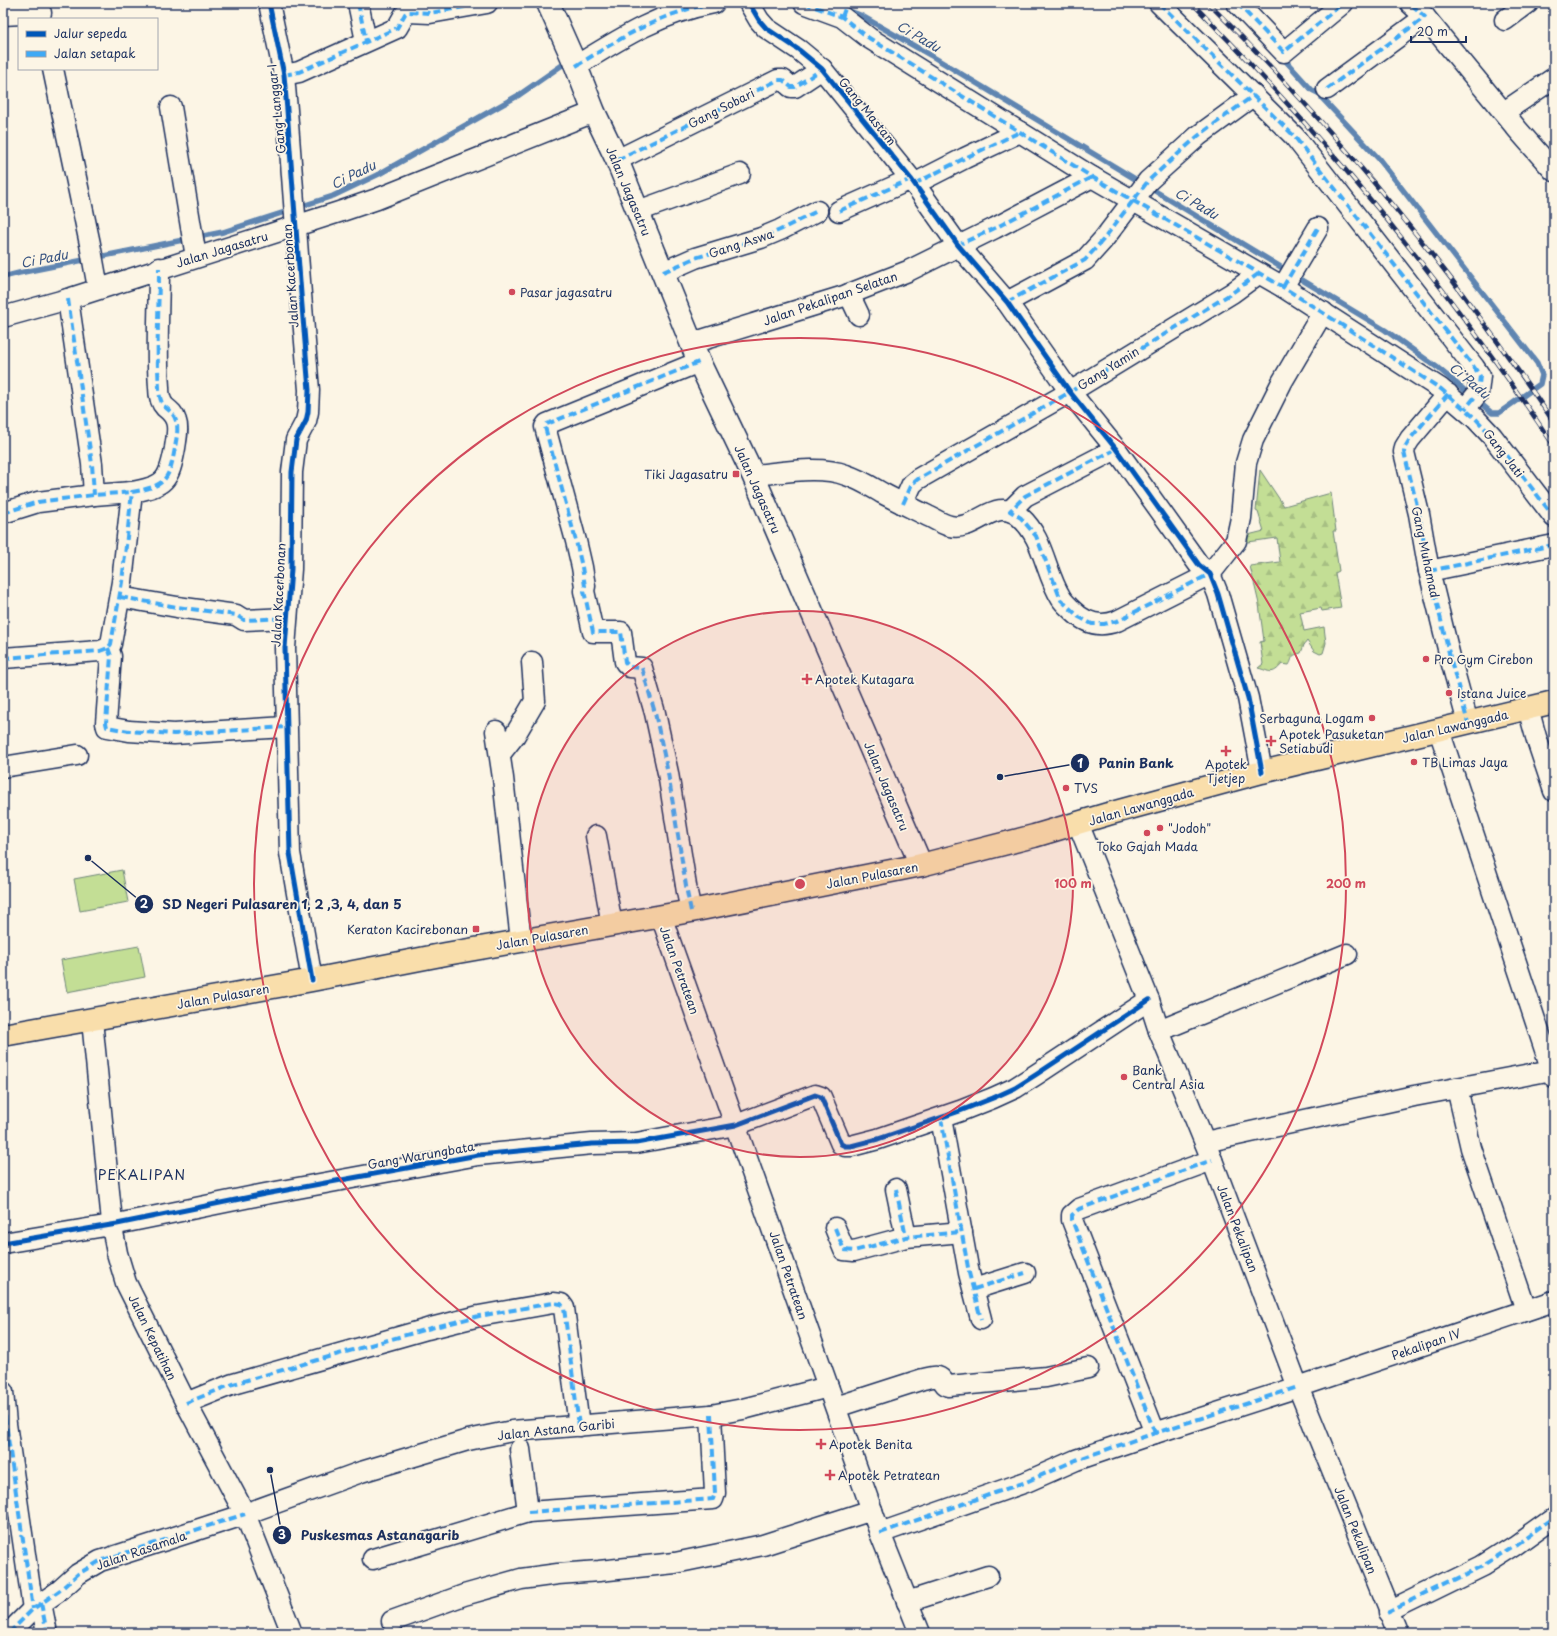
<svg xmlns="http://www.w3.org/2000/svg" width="1557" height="1636" font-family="'Playpen Sans',sans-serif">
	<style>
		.forest { fill: url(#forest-firs); stroke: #6f867a }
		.garden { fill: #c3de95; stroke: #6f867a }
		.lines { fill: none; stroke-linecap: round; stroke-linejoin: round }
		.stream { stroke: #5f85b1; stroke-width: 5.5 }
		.minor-casing { stroke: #1b2f5e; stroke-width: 23 }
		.tertiary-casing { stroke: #1b2f5e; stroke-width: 25 }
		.primary-casing { stroke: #1b2f5e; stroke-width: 25 }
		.minor { stroke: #fcf5e5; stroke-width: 20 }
		.tertiary { stroke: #fcf5e5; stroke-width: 22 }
		.primary { stroke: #f9deab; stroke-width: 22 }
		.rail-casing { stroke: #1b2f5e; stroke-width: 4.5 }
		.rail { stroke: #fcf5e5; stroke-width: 3; stroke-dasharray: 9; stroke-linecap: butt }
		.quiet { stroke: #3fa9f5; stroke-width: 4; stroke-dasharray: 8 4; stroke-linecap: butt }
		.cycleway-casing { stroke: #fcf5e5; stroke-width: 8 }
		.cycleway { stroke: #0057b8; stroke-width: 5 }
		.ring { fill: none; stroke: #d1495b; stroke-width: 2 }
		.poi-dot { fill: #d1495b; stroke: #fcf5e5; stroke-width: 1.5 }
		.labels { text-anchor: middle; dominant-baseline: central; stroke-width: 3.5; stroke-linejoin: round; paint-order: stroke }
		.street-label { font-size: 12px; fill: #1b2f5e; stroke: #fcf5e5 }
		.poi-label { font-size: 12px; fill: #1b2f5e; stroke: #fcf5e5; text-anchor: start }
		.water-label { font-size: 13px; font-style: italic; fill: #375381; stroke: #fcf5e5 }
		.quarter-label { font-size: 14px; letter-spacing: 1px; fill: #1b2f5e; stroke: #fcf5e5 }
		.centre { fill: #d1495b; stroke: #fcf5e5; stroke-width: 2 }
		.ring-label { font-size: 12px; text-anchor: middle; font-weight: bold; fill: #d1495b; stroke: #fcf5e5; stroke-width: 3.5; stroke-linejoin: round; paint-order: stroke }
		.leader { fill: none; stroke: #1b2f5e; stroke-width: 1.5 }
		.callout-dot { fill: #1b2f5e; stroke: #fcf5e5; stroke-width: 1.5 }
		.mark-label { font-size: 12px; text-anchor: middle; font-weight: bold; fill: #fff }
		.callout-label { font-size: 13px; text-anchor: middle; font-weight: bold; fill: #1b2f5e; stroke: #fcf5e5; stroke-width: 3.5; stroke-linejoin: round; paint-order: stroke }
	</style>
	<defs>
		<pattern id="forest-firs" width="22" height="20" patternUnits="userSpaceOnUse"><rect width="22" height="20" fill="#c3de95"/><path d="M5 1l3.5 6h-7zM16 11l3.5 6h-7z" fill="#a7bf83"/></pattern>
	</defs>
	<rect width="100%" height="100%" fill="#fcf5e5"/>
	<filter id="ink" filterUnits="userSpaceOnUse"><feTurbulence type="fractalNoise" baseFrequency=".025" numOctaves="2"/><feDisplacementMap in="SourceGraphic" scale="8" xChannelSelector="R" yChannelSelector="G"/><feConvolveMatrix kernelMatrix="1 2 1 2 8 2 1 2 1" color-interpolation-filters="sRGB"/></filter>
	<g filter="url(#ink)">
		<path class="forest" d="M1260 470 1284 506 1331 493 1336 531H1333L1339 571 1335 573 1341 608 1322 611 1321 608 1300 612 1304 631 1324 627 1326 643 1323 653 1320 654 1314 651 1307 641 1304 645 1301 653C1289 656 1294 657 1289 665L1282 664C1272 676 1270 671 1258 668L1263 664 1260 642 1264 641 1259 604 1250 566 1280 562 1277 538 1248 542V535L1264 531 1258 512 1256 511Z"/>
		<g class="garden">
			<polygon points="122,870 128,902 80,911 74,879"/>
			<polygon points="139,946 145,977 67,992 61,960"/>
		</g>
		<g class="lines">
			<g class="stream">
				<polyline points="847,10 860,15 930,55 1385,330 1438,368 1492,413 1499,413 1540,384 1542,375 1537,363 1379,159 1322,98 1322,95 1312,90 1282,57"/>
				<polyline points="299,207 333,196 379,174 519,95 568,61"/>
				<polyline points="3,277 19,273 223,232 291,210"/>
			</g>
			<defs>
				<g id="minor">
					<polyline points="269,3 284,75 287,110 301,294 309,390 308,412 306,421 296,440 292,472 291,569 285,648 290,853 312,980"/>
					<polyline points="358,3 366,41"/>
					<polyline points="749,3 759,20 766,28 799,50 822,69 911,179 958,245 1007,302 1070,392 1116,449 1199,565 1210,574 1218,594 1248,698 1262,772"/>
					<polyline points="804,3 842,17 869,38 1092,177 1283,287 1441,389 1475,418 1492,436 1554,517"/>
					<polyline points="1159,3 1294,136 1474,367 1480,376 1478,393 1465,409"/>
					<polyline points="1237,3 1284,52 1343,3"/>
					<polyline points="1410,3 1425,17 1518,130 1554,171"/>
					<polyline points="3,15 41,13"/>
					<polyline points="1505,20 1528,3"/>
					<path d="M576 66C621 38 660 13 714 3"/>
					<polyline points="53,69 90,244 98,288"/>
					<polyline points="284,75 299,72 397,28 405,14 408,12 430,13 487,3"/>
					<polyline points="1327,89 1425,17"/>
					<polyline points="171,107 196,257"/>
					<polyline points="1504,112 1554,78"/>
					<polyline points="617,160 778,80 783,80 791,87 795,87 822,69"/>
					<polyline points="914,184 965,158 1020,132"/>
					<polyline points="638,211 740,174"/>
					<polyline points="839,211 911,179"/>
					<polyline points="663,272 695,258 761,238 780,230 817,211"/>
					<polyline points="1283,287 1318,228"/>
					<polyline points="849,294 859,315"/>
					<polyline points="68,299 92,464 94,495"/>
					<polyline points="1007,302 1085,260 1103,240 1148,181 1198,136 1254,95"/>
					<polyline points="3,317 68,299 339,212 377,199 594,112"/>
					<polyline points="692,343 844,296 908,271 995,228 1092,177"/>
					<polyline points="1448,394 1410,439 1405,447 1404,452 1419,514 1429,571 1450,657 1468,723"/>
					<path d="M753 475C781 473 819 465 846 475 859 479 870 486 882 493 897 501 912 508 928 516 935 519 942 524 950 526 976 532 995 495 1020 517 1044 538 1045 573 1061 598 1064 603 1069 607 1073 611 1086 624 1101 627 1117 621L1210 574 1236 541 1241 518 1246 463 1253 440 1282 382 1323 312"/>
					<polyline points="903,504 912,484 918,479 1070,392 1232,293 1258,274"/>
					<polyline points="1010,511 1025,496 1116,449"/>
					<polyline points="3,513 38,502 94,495 132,492"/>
					<polyline points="1429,571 1554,545"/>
					<polyline points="120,597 177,607 236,615 244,620 287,618"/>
					<polyline points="108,648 111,656 106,723 107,727 129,731 174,734 286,727"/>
					<path d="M3 658 100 651 108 648 111 644 122 582 132 492C165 486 169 481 175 448 176 440 179 429 176 421 174 414 170 411 165 407 160 402 159 394 159 387 156 348 159 308 159 268"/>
					<polyline points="1528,708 1536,737 1554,791"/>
					<polyline points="1439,730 1554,1077"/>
					<polyline points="496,731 503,778 521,941"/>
					<polyline points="500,754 515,735 535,701 532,662"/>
					<polyline points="3,767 77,755"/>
					<polyline points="1078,823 1149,1000 1159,1031 1212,1160 1298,1387 1398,1633"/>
					<polyline points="596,836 612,925"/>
					<polyline points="691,911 687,892 668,773 655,713 642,668 630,667 625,662 621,632 593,632 584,591 585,586 582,567 576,541 545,427 547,424 699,362"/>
					<polyline points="661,916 880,1533 920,1633"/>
					<polyline points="92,1020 113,1232 117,1253 126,1283 186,1403 245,1514 292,1633"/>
					<polyline points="1159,1031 1347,954"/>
					<polyline points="1457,1088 1471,1148 1526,1310"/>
					<polyline points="941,1118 969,1273 981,1319"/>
					<polyline points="1205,1142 1414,1096 1552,1070"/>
					<polyline points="896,1189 906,1237"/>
					<polyline points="835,1228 844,1250 854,1251 906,1237 962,1232"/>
					<polyline points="3,1243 117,1224 265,1194 478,1155 592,1144 636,1143 736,1125 815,1095 821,1097 841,1144 845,1146 851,1146 878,1139 960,1111 993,1098 1015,1088 1037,1074 1149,1000"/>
					<polyline points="974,1289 1025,1273"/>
					<polyline points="3,1392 6,1424 33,1609"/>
					<polyline points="186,1403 233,1384 427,1329 479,1316 553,1303 561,1304 564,1308 579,1426"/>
					<path d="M836 1407 923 1379C929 1378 938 1374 942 1380 945 1383 944 1385 949 1386L1046 1377 1088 1368"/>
					<polyline points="1155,1433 1072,1220 1072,1215 1079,1209 1212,1160"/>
					<polyline points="520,1449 528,1512"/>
					<polyline points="880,1533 1026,1482 1076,1460 1155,1433 1298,1387 1554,1301"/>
					<polyline points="373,1559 528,1512 713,1499 715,1493 711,1415"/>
					<polyline points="907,1602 988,1576"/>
					<polyline points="41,1603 46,1628"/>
					<polyline points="1388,1612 1482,1566 1515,1545 1554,1517"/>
					<polyline points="392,1621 464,1595 521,1579 558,1574 599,1571 675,1563 763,1545 872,1510"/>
					<polyline points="9,1633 33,1609 59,1591 78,1574 100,1561 234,1518 361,1472 468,1440 512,1431 711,1415 743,1409 828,1387"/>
				</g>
				<polyline id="tertiary" points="548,3 576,66 594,112 617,160 699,362 753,475 921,865"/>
				<polyline id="primary" points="3,1035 312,980 446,954 691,911 921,865 1034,836 1108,814 1262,772 1554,702"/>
			</defs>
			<use href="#minor" class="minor-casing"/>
			<use href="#tertiary" class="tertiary-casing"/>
			<use href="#primary" class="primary-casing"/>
			<use href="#minor" class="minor"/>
			<use href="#tertiary" class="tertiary"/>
			<use href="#primary" class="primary"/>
			<defs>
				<g id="rail">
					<path d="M1192 3C1327 139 1448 287 1554 446"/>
					<path d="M1208 3C1296 89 1377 183 1452 280 1487 327 1522 374 1554 423"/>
				</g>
			</defs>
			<use href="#rail" class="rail-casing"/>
			<use href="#rail" class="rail"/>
			<g class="quiet">
				<polyline points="358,3 366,41"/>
				<polyline points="804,3 842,17 869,38 1092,177 1283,287 1441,389 1475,418 1492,436 1554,517"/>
				<polyline points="1159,3 1294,136 1474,367 1480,376 1478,393 1465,409"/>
				<polyline points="1237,3 1284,52 1343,3"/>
				<polyline points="842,17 847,3"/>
				<path d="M576 66C621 38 660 13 714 3"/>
				<polyline points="284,75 299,72 397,28 405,14 408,12 430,13 487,3"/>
				<polyline points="1327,89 1425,17 1410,3"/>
				<polyline points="617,160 778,80 783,80 791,87 795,87 822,69"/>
				<polyline points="914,184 965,158 1020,132"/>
				<polyline points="839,211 911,179"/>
				<polyline points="957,243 958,245 995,228 1092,177"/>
				<polyline points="663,272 695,258 761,238 780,230 817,211"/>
				<polyline points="1283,287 1318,228"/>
				<polyline points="68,299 92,464 94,495"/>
				<polyline points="1007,302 1085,260 1103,240 1148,181 1198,136 1254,95"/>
				<polyline points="1448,394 1410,439 1405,447 1404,452 1419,514 1429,571 1450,657 1468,723"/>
				<polyline points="1116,449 1025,496 1010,511 1021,518 1036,536 1061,600 1079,617 1092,624 1104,624 1117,621 1210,574"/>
				<polyline points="903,504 912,484 918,479 1070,392 1232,293 1258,274"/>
				<polyline points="3,513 38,502 94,495 132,492"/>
				<polyline points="1429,571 1554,545"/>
				<polyline points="120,597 177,607 236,615 244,620 287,618"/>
				<polyline points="108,648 111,656 106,723 107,727 129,731 174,734 286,727"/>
				<path d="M3 658 100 651 108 648 111 644 122 582 132 492C165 486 169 481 175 448 176 440 179 429 176 421 174 414 170 411 165 407 160 402 159 394 159 387 156 348 159 308 159 268"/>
				<polyline points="691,911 687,892 668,773 655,713 642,668 630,667 625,662 621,632 593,632 584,591 585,586 582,567 576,541 545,427 547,424 699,362"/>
				<polyline points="941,1118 969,1273 981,1319"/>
				<polyline points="896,1189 906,1237"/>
				<polyline points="835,1228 844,1250 854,1251 906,1237 962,1232"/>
				<polyline points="974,1289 1025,1273"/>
				<polyline points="3,1392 6,1424 33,1609"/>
				<polyline points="186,1403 233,1384 427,1329 479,1316 553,1303 561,1304 564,1308 579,1426"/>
				<polyline points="1155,1433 1072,1220 1072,1215 1079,1209 1212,1160"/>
				<polyline points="528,1512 713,1499 715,1493 711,1415"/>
				<polyline points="880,1533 1026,1482 1076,1460 1155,1433 1298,1387"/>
				<polyline points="41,1603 46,1628"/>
				<polyline points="1388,1612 1482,1566 1515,1545 1554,1517"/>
				<polyline points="9,1633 33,1609 59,1591 78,1574 100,1561 245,1514"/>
			</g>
			<defs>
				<g id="cycleway">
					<polyline points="269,3 284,75 287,110 301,294 309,390 308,412 306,421 296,440 292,472 291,569 285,648 290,853 312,980"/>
					<polyline points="749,3 759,20 766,28 799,50 822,69 911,179 958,245 1007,302 1070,392 1116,449 1199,565 1210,574 1218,594 1248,698 1262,772"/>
					<polyline points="3,1243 117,1224 265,1194 478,1155 592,1144 636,1143 736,1125 815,1095 821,1097 841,1144 845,1146 851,1146 878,1139 960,1111 993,1098 1015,1088 1037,1074 1149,1000"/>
				</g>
			</defs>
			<use href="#cycleway" class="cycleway-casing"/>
			<use href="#cycleway" class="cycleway"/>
		</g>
	</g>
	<circle cx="800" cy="884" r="273" fill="#d1495b" fill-opacity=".12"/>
	<g class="ring">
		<circle cx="800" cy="884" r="273"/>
		<circle cx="800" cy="884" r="546"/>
	</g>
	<g class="poi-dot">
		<circle cx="512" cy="292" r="4"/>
		<rect x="732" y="470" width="8" height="8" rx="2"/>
		<circle cx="1426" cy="659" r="4"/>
		<path d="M805 673h4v4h4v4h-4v4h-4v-4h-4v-4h4z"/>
		<circle cx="1449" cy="693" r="4"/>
		<circle cx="1372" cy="718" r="4"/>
		<path d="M1269 735h4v4h4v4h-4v4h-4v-4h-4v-4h4z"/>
		<path d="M1224 745h4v4h4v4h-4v4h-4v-4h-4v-4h4z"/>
		<circle cx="1414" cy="762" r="4"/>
		<circle cx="1066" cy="788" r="4"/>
		<circle cx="1160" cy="828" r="4"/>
		<circle cx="1147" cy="833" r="4"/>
		<rect x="472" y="925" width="8" height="8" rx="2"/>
		<circle cx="1124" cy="1077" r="4"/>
		<path d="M819 1438h4v4h4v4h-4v4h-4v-4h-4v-4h4z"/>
		<path d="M828 1469h4v4h4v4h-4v4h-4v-4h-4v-4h4z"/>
	</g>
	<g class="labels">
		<g class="street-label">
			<text transform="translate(721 108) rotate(-27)">Gang Sobari</text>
			<text transform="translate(276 109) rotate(-96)">Gang Langgar I</text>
			<text transform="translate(868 111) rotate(51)">Gang Mastam</text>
			<text transform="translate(629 191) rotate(67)">Jalan Jagasatru</text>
			<text transform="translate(741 243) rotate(-18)">Gang Aswa</text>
			<text transform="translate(222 249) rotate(-17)">Jalan Jagasatru</text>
			<text transform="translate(290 276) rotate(-94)">Jalan Kacerbonan</text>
			<text transform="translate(830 298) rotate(-19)">Jalan Pekalipan Selatan</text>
			<text transform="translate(1108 368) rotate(-32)">Gang Yamin</text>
			<text transform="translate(1504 453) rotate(52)">Gang Jati</text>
			<text transform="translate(758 489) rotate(66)">Jalan Jagasatru</text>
			<text transform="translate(1426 552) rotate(78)">Gang Muhamad</text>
			<text transform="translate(278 595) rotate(-87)">Jalan Kacerbonan</text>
			<text transform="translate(1455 726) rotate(-13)">Jalan Lawanggada</text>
			<text transform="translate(887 786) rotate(67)">Jalan Jagasatru</text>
			<text transform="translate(1141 806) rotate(-16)">Jalan Lawanggada</text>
			<text transform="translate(872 875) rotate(-11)">Jalan Pulasaren</text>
			<text transform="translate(542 937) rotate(-10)">Jalan Pulasaren</text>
			<text transform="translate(680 970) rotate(70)">Jalan Petratean</text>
			<text transform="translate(223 996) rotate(-10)">Jalan Pulasaren</text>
			<text transform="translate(421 1155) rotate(-10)">Gang Warungbata</text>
			<text transform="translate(1238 1228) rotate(69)">Jalan Pekalipan</text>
			<text transform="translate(789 1275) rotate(71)">Jalan Petratean</text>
			<text transform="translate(153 1337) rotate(64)">Jalan Kepatihan</text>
			<text transform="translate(1426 1344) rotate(-19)">Pekalipan IV</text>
			<text transform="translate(556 1429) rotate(-6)">Jalan Astana Garibi</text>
			<text transform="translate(1356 1530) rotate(68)">Jalan Pekalipan</text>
			<text transform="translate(141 1550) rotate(-19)">Jalan Rasamala</text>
		</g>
		<g class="poi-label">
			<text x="520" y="292">Pasar jagasatru</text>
			<text x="728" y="474" text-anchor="end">Tiki Jagasatru</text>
			<text x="1434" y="659">Pro Gym Cirebon</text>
			<text x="815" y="679">Apotek Kutagara</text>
			<text x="1457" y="693">Istana Juice</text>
			<text x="1364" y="718" text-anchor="end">Serbaguna Logam</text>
			<text x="1279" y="734">Apotek Pasuketan<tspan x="1279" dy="14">Setiabudi</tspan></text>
			<text x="1422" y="762">TB Limas Jaya</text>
			<text x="1226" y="764" text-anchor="middle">Apotek<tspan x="1226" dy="14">Tjetjep</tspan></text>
			<text x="1074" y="788">TVS</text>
			<text x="1168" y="828">"Jodoh"</text>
			<text x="1147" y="846" text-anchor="middle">Toko Gajah Mada</text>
			<text x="468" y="929" text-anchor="end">Keraton Kacirebonan</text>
			<text x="1132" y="1070">Bank<tspan x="1132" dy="14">Central Asia</tspan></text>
			<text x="829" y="1444">Apotek Benita</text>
			<text x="838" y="1475">Apotek Petratean</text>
		</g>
		<g class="water-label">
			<text transform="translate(919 36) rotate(30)">Ci Padu</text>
			<text transform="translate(353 174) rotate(-26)">Ci Padu</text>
			<text transform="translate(1197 203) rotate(31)">Ci Padu</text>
			<text transform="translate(44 258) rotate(-11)">Ci Padu</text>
			<text transform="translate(1470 380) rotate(40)">Ci Padu</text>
		</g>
		<g class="quarter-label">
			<text x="142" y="1174">PEKALIPAN</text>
		</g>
	</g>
	<circle cx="800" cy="884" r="6" class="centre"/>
	<g class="ring-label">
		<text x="1073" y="888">100 m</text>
		<text x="1346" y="888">200 m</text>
	</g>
	<path class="leader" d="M1000 777L1080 763M88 858L144 904M270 1470L282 1535"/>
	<g class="callout-dot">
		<circle cx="1000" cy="777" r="4"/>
		<circle cx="88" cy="858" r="4"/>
		<circle cx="270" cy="1470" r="4"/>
		<circle cx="1080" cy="763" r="10"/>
		<circle cx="144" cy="904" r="10"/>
		<circle cx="282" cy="1535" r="10"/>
	</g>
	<g class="mark-label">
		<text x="1080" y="768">1</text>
		<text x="144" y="908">2</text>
		<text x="282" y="1539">3</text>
	</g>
	<g class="callout-label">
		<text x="1136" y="768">Panin Bank</text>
		<text x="282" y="909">SD Negeri Pulasaren 1, 2 ,3, 4, dan 5</text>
		<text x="380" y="1540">Puskesmas Astanagarib</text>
	</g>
	<rect width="1557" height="1636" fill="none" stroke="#fcf5e5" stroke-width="16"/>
	<rect x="8" y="8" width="1541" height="1620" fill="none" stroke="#1b2f5e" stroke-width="1.5" filter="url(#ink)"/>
	<rect x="18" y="18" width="140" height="52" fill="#fcf5e5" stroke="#a2a6af"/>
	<rect x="26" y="31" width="20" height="6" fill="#0057b8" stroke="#a2a6af"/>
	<text x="54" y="38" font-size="12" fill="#1b2f5e">Jalur sepeda</text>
	<rect x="26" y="51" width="20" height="6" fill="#3fa9f5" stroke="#a2a6af"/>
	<text x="54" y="58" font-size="12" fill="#1b2f5e">Jalan setapak</text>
	<path d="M1411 36v6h55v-6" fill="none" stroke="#1b2f5e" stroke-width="2"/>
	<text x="1417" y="36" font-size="12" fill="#1b2f5e" stroke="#fcf5e5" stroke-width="3" paint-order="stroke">20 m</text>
</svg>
